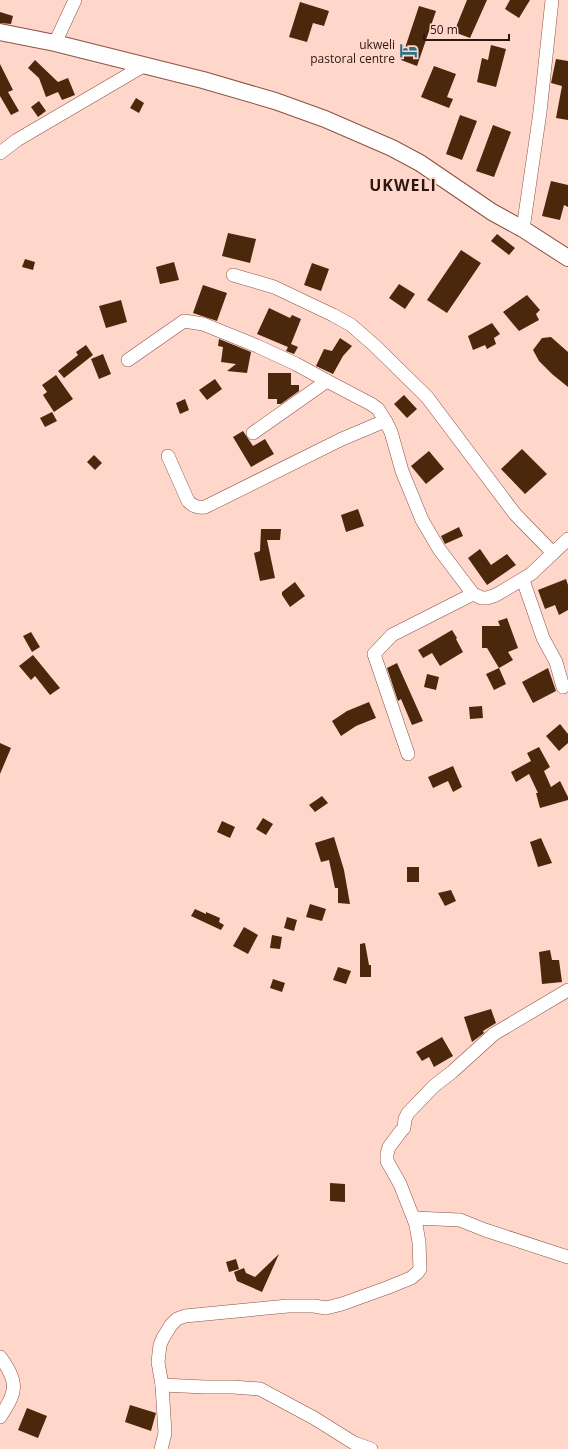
<svg xmlns="http://www.w3.org/2000/svg" width="568" height="1449" font-family="'Open Sans',sans-serif">
	<style>
		.building { fill: #4b280c }
		.lines { fill: none; stroke-linecap: round; stroke-linejoin: round }
		.minor-casing { stroke: #8c5242; stroke-width: 14 }
		.tertiary-casing { stroke: #8c5242; stroke-width: 18 }
		.minor { stroke: #fff; stroke-width: 13 }
		.tertiary { stroke: #fff; stroke-width: 16 }
		.labels { text-anchor: middle; dominant-baseline: central; stroke-width: 4; stroke-linejoin: round; paint-order: stroke }
		.poi-label { font-size: 12px; fill: #2e1610; stroke: #ffd6ca; text-anchor: end }
		.district-label { font-size: 16px; font-weight: bold; letter-spacing: 1px; fill: #2e1610; stroke: #ffd6ca }
	</style>
	<rect width="100%" height="100%" fill="#ffd6ca"/>
	<g class="building">
		<polygon points="467,0 487,0 470,38 454,32"/>
		<polygon points="510,0 530,0 519,18 505,9"/>
		<polygon points="300,2 329,11 324,26 313,23 307,42 289,37"/>
		<polygon points="419,6 436,11 417,66 401,60"/>
		<polygon points="0,12 13,16 11,24 0,23"/>
		<polygon points="491,45 506,49 496,87 477,82 482,58 488,60"/>
		<polygon points="556,59 568,61 568,120 556,118 562,86 551,83"/>
		<polygon points="35,60 58,82 68,78 75,95 62,100 58,92 46,97 39,78 28,68"/>
		<polygon points="0,64 13,90 8,92 19,111 11,115 0,96"/>
		<polygon points="434,66 456,74 447,97 453,99 449,108 421,97"/>
		<polygon points="136,98 144,103 139,113 130,108"/>
		<polygon points="39,101 46,111 38,117 31,107"/>
		<polygon points="460,115 477,121 462,160 446,154"/>
		<polygon points="493,125 511,132 494,177 476,171"/>
		<polygon points="551,181 568,185 568,207 564,205 560,220 542,216"/>
		<polygon points="228,233 256,239 250,263 222,256"/>
		<polygon points="497,234 515,248 509,255 491,241"/>
		<polygon points="461,250 481,263 447,313 427,300"/>
		<polygon points="25,259 35,262 33,270 22,267"/>
		<polygon points="174,262 179,280 160,284 156,267"/>
		<polygon points="312,263 329,269 321,291 304,285"/>
		<polygon points="399,284 415,294 405,309 389,298"/>
		<polygon points="203,285 227,293 217,321 193,313"/>
		<polygon points="527,295 540,310 536,314 539,320 519,331 503,312"/>
		<polygon points="121,300 127,322 106,328 99,306"/>
		<polygon points="269,308 290,318 292,315 301,319 291,344 298,347 294,354 286,351 288,347 257,334"/>
		<polygon points="492,323 500,334 494,338 496,344 487,349 485,345 473,350 468,336"/>
		<polygon points="551,337 568,352 568,387 552,374 539,361 533,350 542,338"/>
		<polygon points="340,338 352,346 343,356 333,374 316,366 324,349 332,351"/>
		<polygon points="219,339 251,352 247,373 227,371 236,364 221,362 223,347 218,346"/>
		<polygon points="86,345 93,355 64,378 58,371 78,355 76,352"/>
		<polygon points="103,354 111,374 99,379 91,359"/>
		<polygon points="268,373 291,373 291,385 299,385 299,391 281,404 277,404 277,399 268,399"/>
		<polygon points="56,375 73,399 54,412 43,395 47,392 42,385"/>
		<polygon points="215,379 222,389 207,400 199,390"/>
		<polygon points="404,395 417,409 407,418 394,404"/>
		<polygon points="185,399 189,410 180,414 176,403"/>
		<polygon points="52,412 57,421 45,427 40,418"/>
		<polygon points="243,431 253,446 265,439 274,454 251,467 233,437"/>
		<polygon points="522,449 547,474 525,494 501,469"/>
		<polygon points="429,451 444,469 426,484 411,466"/>
		<polygon points="94,455 102,463 95,470 87,462"/>
		<polygon points="358,509 364,526 346,532 341,515"/>
		<polygon points="459,527 463,536 445,544 441,536"/>
		<polygon points="261,529 281,529 280,540 267,540 275,578 260,581 254,553 260,551"/>
		<polygon points="480,549 491,565 507,554 516,565 487,585 468,558"/>
		<polygon points="566,579 568,585 568,610 559,615 555,605 545,609 538,590"/>
		<polygon points="295,582 305,596 290,607 282,595 282,592"/>
		<polygon points="507,618 518,648 508,652 513,660 499,668 487,648 482,648 482,626 500,626 498,621"/>
		<polygon points="452,630 457,638 456,639 463,652 440,666 432,653 423,658 418,650"/>
		<polygon points="31,632 40,647 32,652 23,636"/>
		<polygon points="33,655 60,688 50,695 35,676 31,680 19,666"/>
		<polygon points="397,663 423,721 412,725 401,699 398,701 387,668"/>
		<polygon points="499,668 506,684 494,690 486,674"/>
		<polygon points="548,668 556,691 533,703 522,682"/>
		<polygon points="427,674 439,677 436,690 424,687"/>
		<polygon points="369,702 376,718 356,726 341,736 332,721 347,711"/>
		<polygon points="482,706 483,718 470,719 469,707"/>
		<polygon points="560,724 568,734 568,743 559,751 546,736"/>
		<polygon points="0,743 11,748 0,774"/>
		<polygon points="539,747 550,767 544,771 551,787 560,781 568,797 568,800 540,808 536,793 538,793 529,774 516,782 511,772 531,761 527,753"/>
		<polygon points="453,766 462,787 453,792 448,781 433,788 428,777"/>
		<polygon points="322,796 328,803 315,812 309,805"/>
		<polygon points="263,818 273,824 266,835 256,829"/>
		<polygon points="222,821 235,827 230,838 217,832"/>
		<polygon points="334,837 344,870 350,904 338,903 338,888 335,888 329,860 321,862 315,843"/>
		<polygon points="541,838 552,863 538,867 530,842"/>
		<rect x="407" y="867" width="12" height="15"/>
		<polygon points="451,890 456,901 445,906 438,893"/>
		<polygon points="310,904 326,909 322,921 306,917"/>
		<polygon points="195,909 206,914 206,912 220,918 219,922 224,925 221,930 191,916"/>
		<polygon points="287,917 297,920 294,931 284,928"/>
		<polygon points="244,927 258,935 248,954 233,946"/>
		<polygon points="272,935 282,937 280,949 270,948"/>
		<polygon points="365,943 369,965 371,965 371,977 360,977 360,944"/>
		<polygon points="550,950 552,960 559,960 562,982 542,984 539,952"/>
		<polygon points="338,967 351,971 346,984 333,980"/>
		<polygon points="273,979 285,983 282,992 270,988"/>
		<polygon points="491,1009 496,1023 483,1031 484,1033 472,1042 464,1017"/>
		<polygon points="442,1037 453,1056 434,1067 429,1057 422,1061 416,1052"/>
		<polygon points="330,1183 345,1184 345,1202 330,1201"/>
		<polygon points="279,1254 262,1292 237,1281 234,1272 244,1268 246,1273 255,1277"/>
		<polygon points="236,1259 239,1269 229,1272 226,1262"/>
		<polygon points="130,1405 156,1413 151,1431 125,1422"/>
		<polygon points="27,1408 47,1416 38,1438 18,1430"/>
	</g>
	<g class="lines">
		<defs>
			<g id="minor">
				<polyline points="55,43 75,0"/>
				<polyline points="0,153 17,140 145,65"/>
				<polyline points="523,229 540,112 552,0"/>
				<polyline points="233,275 274,287 333,315 351,325 374,345 427,397 515,514 553,553"/>
				<polyline points="128,360 184,321 203,324 257,346 296,364 327,381 371,404 378,409 386,422"/>
				<polyline points="253,433 327,381"/>
				<path d="M168 456 188 501C193 506 197 508 205 507L342 439 380 423 386 422 391 432 402 471 422 520 439 549 473 594 482 598H487L496 595 531 574 568 539"/>
				<polyline points="523,580 543,638 556,662 563,687"/>
				<polyline points="408,754 374,654 392,635 473,594"/>
				<polyline points="414,1218 460,1220 485,1230 568,1257"/>
				<path d="M0 1357C19 1382 17 1392 0 1417"/>
				<polyline points="162,1385 205,1387 233,1387 260,1389 314,1418 354,1443 371,1449"/>
				<polyline points="161,1449 165,1433 162,1385 158,1362 160,1345 163,1338 171,1325 177,1319 185,1316 288,1306 314,1306 326,1308 342,1304 389,1287 411,1278 417,1273 420,1269 419,1242 416,1225 400,1184 387,1161 387,1154 389,1147 401,1131 404,1128 405,1119 408,1113 434,1086 452,1072 494,1034 568,990"/>
			</g>
			<polyline id="tertiary" points="0,32 55,43 203,80 275,101 325,119 392,148 420,163 492,212 523,229 568,258"/>
		</defs>
		<use href="#minor" class="minor-casing"/>
		<use href="#tertiary" class="tertiary-casing"/>
		<use href="#minor" class="minor"/>
		<use href="#tertiary" class="tertiary"/>
	</g>
	<defs>
		<symbol id="hotel-bare" viewBox="-9 -9 18 18"><path d="M-6-4.5h1.5V1H6V5H4.5V3h-9V5H-6ZM-4 0a1.8 1.8 0 1 1 3.6 0ZM.5 0V-2.5h3Q6-2.5 6 0Z" fill="#2f7383" stroke="#ffd6ca" stroke-width="2.5" paint-order="stroke"/></symbol>
	</defs>
	<g fill-rule="evenodd">
		<use href="#hotel-bare" x="396" y="38" width="25" height="25"/>
	</g>
	<g class="labels">
		<g class="poi-label">
			<text x="395" y="44">ukweli<tspan x="395" dy="14">pastoral centre</tspan></text>
		</g>
		<g class="district-label">
			<text x="403" y="185">UKWELI</text>
		</g>
	</g>
	<path d="M424 34v6h85v-6" fill="none" stroke="#2e1610" stroke-width="2"/>
	<text x="430" y="34" font-size="12" fill="#2e1610" stroke="#ffd6ca" stroke-width="3" paint-order="stroke">50 m</text>
</svg>
